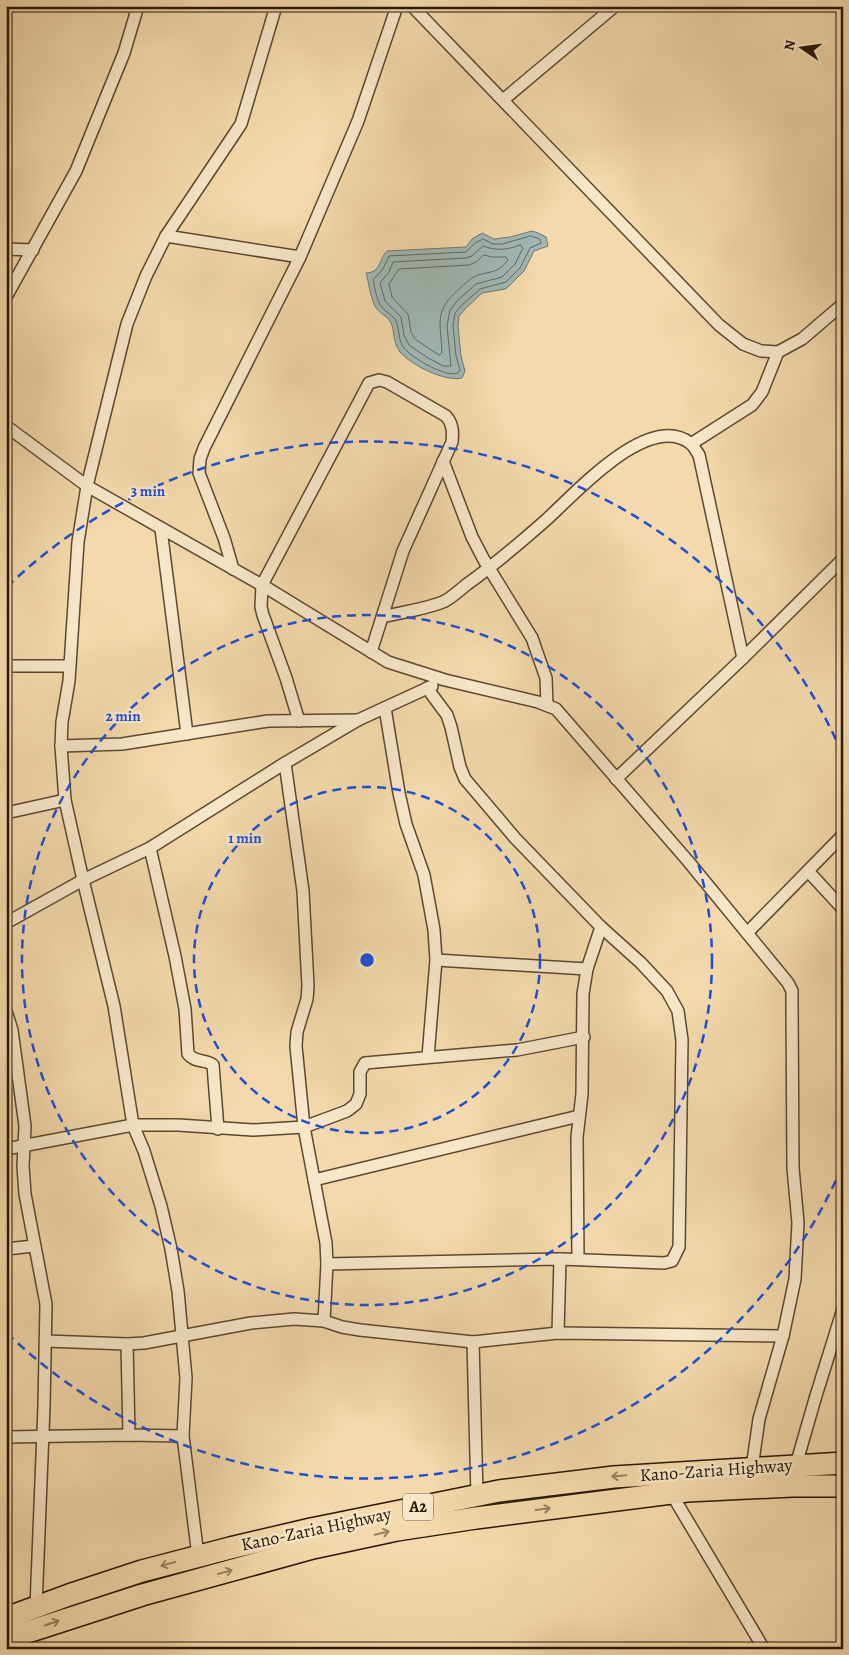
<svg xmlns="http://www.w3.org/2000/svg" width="849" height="1655" font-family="Alegreya,serif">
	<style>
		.water { fill: #a0b7b5; stroke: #70776f }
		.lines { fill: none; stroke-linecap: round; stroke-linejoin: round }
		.shore { stroke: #64685e; stroke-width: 1 }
		.street-casing { stroke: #5c482f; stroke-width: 14 }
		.highway-casing { stroke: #291806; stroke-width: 24 }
		.street { stroke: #f7e6c8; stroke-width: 11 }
		.highway { stroke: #f3d9ab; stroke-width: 21 }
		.oneway { stroke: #988261 }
		.ring { fill: none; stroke: #1d4ed8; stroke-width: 2.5; stroke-dasharray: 9 6 }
		.labels { text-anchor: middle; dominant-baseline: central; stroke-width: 5; stroke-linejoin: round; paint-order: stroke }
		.shield { fill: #f7e6c8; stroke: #675640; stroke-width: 1 }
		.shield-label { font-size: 16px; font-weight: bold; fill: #291806 }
		.street-label { font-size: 18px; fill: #291806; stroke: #f7e6c8 }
		.centre { fill: #1d4ed8; stroke: #f7e6c8; stroke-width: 2.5 }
		.ring-label { font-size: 15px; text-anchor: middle; font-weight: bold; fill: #1d4ed8; stroke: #f7e6c8; stroke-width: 5; stroke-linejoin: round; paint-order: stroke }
	</style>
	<rect width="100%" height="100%" fill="#f3d9ab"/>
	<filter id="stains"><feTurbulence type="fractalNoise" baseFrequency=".004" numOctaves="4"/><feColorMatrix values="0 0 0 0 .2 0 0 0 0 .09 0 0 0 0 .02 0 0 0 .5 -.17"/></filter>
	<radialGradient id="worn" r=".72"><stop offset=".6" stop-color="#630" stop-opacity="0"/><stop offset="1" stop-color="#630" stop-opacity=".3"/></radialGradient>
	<path class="water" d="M532 231 538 233 546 237 548 246 534 251 524 271 509 286 505 289 482 293 465 309 459 316 458 326 461 356 465 371 462 378C445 382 411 365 400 352 392 341 395 331 391 323 388 316 378 313 375 306 370 296 369 283 366 273 382 272 378 260 387 251L466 247 472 239 482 233 494 239 510 237Z"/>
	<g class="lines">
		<g class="shore">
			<path d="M531 236 540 239 541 243 530 248 520 268 506 282 480 289 462 305 455 313 453 326 456 356 460 370 458 373C446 378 412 358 404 348 397 339 400 327 395 319 391 314 384 311 381 306 376 299 375 287 373 280L383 269 389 256 466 252 475 243 483 239 493 244H502Z"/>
			<path d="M520 245 523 248 515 264 502 277 476 284 457 301 450 310 447 326 451 366H443L428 358 409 345 404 335 401 317 385 301 380 283 389 272 393 262 466 258 472 256 483 246C496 251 507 250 520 245Z"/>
			<path d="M484 255 492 257H506L508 260C498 273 492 271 478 275 470 278 465 284 459 289 433 312 441 323 442 353L439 355 415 339 411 332 408 314 392 297 389 284 399 269 469 265 476 262Z"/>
		</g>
		<defs>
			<g id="street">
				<polyline points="412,6 719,325 743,344 761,351 778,352 802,339 843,304"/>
				<polyline points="503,100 615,6"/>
				<polyline points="166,236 300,257"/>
				<polyline points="6,249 33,250"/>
				<polyline points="6,297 76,171 124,53 138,6"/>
				<polyline points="6,426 87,486 267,588 388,662 445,680 538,702 556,709 688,861 788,983 792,991 792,1003 793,1168 798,1223 795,1279 783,1336 759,1419 752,1468"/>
				<polyline points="691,444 752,405 762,392 778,352"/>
				<polyline points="443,461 472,537 484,560 532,638 546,678 547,705"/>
				<polyline points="161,529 187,734"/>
				<polyline points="233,569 224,538 199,473 200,459 204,448 300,257 358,121 397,6"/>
				<path d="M382 617C398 613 431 608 445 601 452 597 459 591 466 585 494 565 520 543 546 520 574 495 648 411 690 443 694 446 696 451 699 455L743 658"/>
				<polyline points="6,666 69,666"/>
				<polyline points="385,708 399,793 406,824 424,875 434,930 436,960 428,1057"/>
				<path d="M299 721 286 678 263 615 261 607 262 585 369 383 379 380 387 382 446 416C453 424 453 432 452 442L403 551 371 652"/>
				<polyline points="61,746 122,744 268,721 358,720"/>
				<polyline points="285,763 303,891 308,986 307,999 297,1032 296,1046 304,1127 326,1243 327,1264 324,1321"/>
				<polyline points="616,779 743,658 843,559"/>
				<polyline points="6,813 65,800"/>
				<path d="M150 848 175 956 185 1009 188 1054C195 1063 205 1059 213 1065L218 1129"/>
				<polyline points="808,871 843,909"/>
				<polyline points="6,923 83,880 150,848 285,763 358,720 432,686"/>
				<polyline points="747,933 843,835"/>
				<polyline points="436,960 587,969"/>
				<polyline points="6,1011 12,1030 25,1126 23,1166 25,1194 46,1304 44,1406 36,1607"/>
				<polyline points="6,1149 133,1125 178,1125 253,1130 304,1127 347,1111 356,1104 360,1094 360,1072 365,1063 517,1050 584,1037"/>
				<polyline points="314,1180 579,1116"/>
				<polyline points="6,1249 34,1246"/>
				<polyline points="578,1259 577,1137 582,1094 583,994 587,969 601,927"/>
				<polyline points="327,1264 560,1259 664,1263 672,1261 679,1247 682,1040 678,1011 667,991 641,963 601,927 515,838 465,779 460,767 451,727 447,715 427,688"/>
				<polyline points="558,1333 560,1259"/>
				<polyline points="46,1341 127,1344 144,1343 251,1323 294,1319 324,1321 342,1327 360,1330 473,1342 558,1333 783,1336"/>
				<polyline points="473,1342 477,1495"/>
				<polyline points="127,1344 129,1435"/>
				<polyline points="6,1437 129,1435 183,1436"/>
				<polyline points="796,1465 815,1399 843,1309"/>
				<polyline points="671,1493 764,1649"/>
				<polyline points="198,1556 183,1436 186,1378 178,1291 171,1249 161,1206 144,1151 133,1125 114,1006 83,880 65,800 61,746 62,722 69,681 78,542 87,486 127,324 146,276 166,236 241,124 276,6"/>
			</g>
			<g id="highway">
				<polyline points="6,1618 69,1595 142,1571 230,1548 311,1529 499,1491 614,1477 843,1463"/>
				<polyline points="6,1639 142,1595 313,1548 397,1530 476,1518 687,1491 792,1486 843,1486"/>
			</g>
		</defs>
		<use href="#street" class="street-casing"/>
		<use href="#highway" class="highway-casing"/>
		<use href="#street" class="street"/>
		<use href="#highway" class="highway"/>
	</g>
	<defs><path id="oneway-shaft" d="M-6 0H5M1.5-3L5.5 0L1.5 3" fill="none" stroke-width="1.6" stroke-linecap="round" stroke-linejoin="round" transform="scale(1.25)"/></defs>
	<g class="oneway">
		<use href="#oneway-shaft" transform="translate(619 1476) rotate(175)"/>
		<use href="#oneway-shaft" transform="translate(543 1509) rotate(-7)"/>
		<use href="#oneway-shaft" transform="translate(382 1533) rotate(-13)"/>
		<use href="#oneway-shaft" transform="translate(168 1564) rotate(165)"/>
		<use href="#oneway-shaft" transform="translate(225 1572) rotate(-15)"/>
		<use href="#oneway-shaft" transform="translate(52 1623) rotate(-19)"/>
	</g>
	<g class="ring">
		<circle cx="367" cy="960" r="173"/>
		<circle cx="367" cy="960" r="345"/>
		<path d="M842 1167A518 518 0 0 1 7 1333M7 587A518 518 0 0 1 842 753"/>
	</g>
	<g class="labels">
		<rect class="shield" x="403" y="1493.5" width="30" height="27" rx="4"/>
		<g class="shield-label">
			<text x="418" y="1507">A2</text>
		</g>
		<g class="street-label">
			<text transform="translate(716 1470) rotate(-4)">Kano-Zaria Highway</text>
			<text transform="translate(316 1529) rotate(-12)">Kano-Zaria Highway</text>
		</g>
	</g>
	<circle cx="367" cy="960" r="8" class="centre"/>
	<g class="ring-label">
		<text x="148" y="496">3 min</text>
		<text x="123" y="721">2 min</text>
		<text x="245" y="843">1 min</text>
	</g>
	<rect width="849" height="1655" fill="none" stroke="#f3d9ab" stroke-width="25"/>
	<rect x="8" y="8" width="834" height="1640" fill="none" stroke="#291806" stroke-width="2.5"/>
	<rect x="12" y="12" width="824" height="1630" fill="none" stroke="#291806"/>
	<g transform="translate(802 48) rotate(283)" stroke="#f7e6c8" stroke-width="4" paint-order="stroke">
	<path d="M0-4L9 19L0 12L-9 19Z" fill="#291806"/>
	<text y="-8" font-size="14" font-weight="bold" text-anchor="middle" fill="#291806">N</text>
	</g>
	<rect width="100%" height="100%" filter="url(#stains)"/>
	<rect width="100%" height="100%" fill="url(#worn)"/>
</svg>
